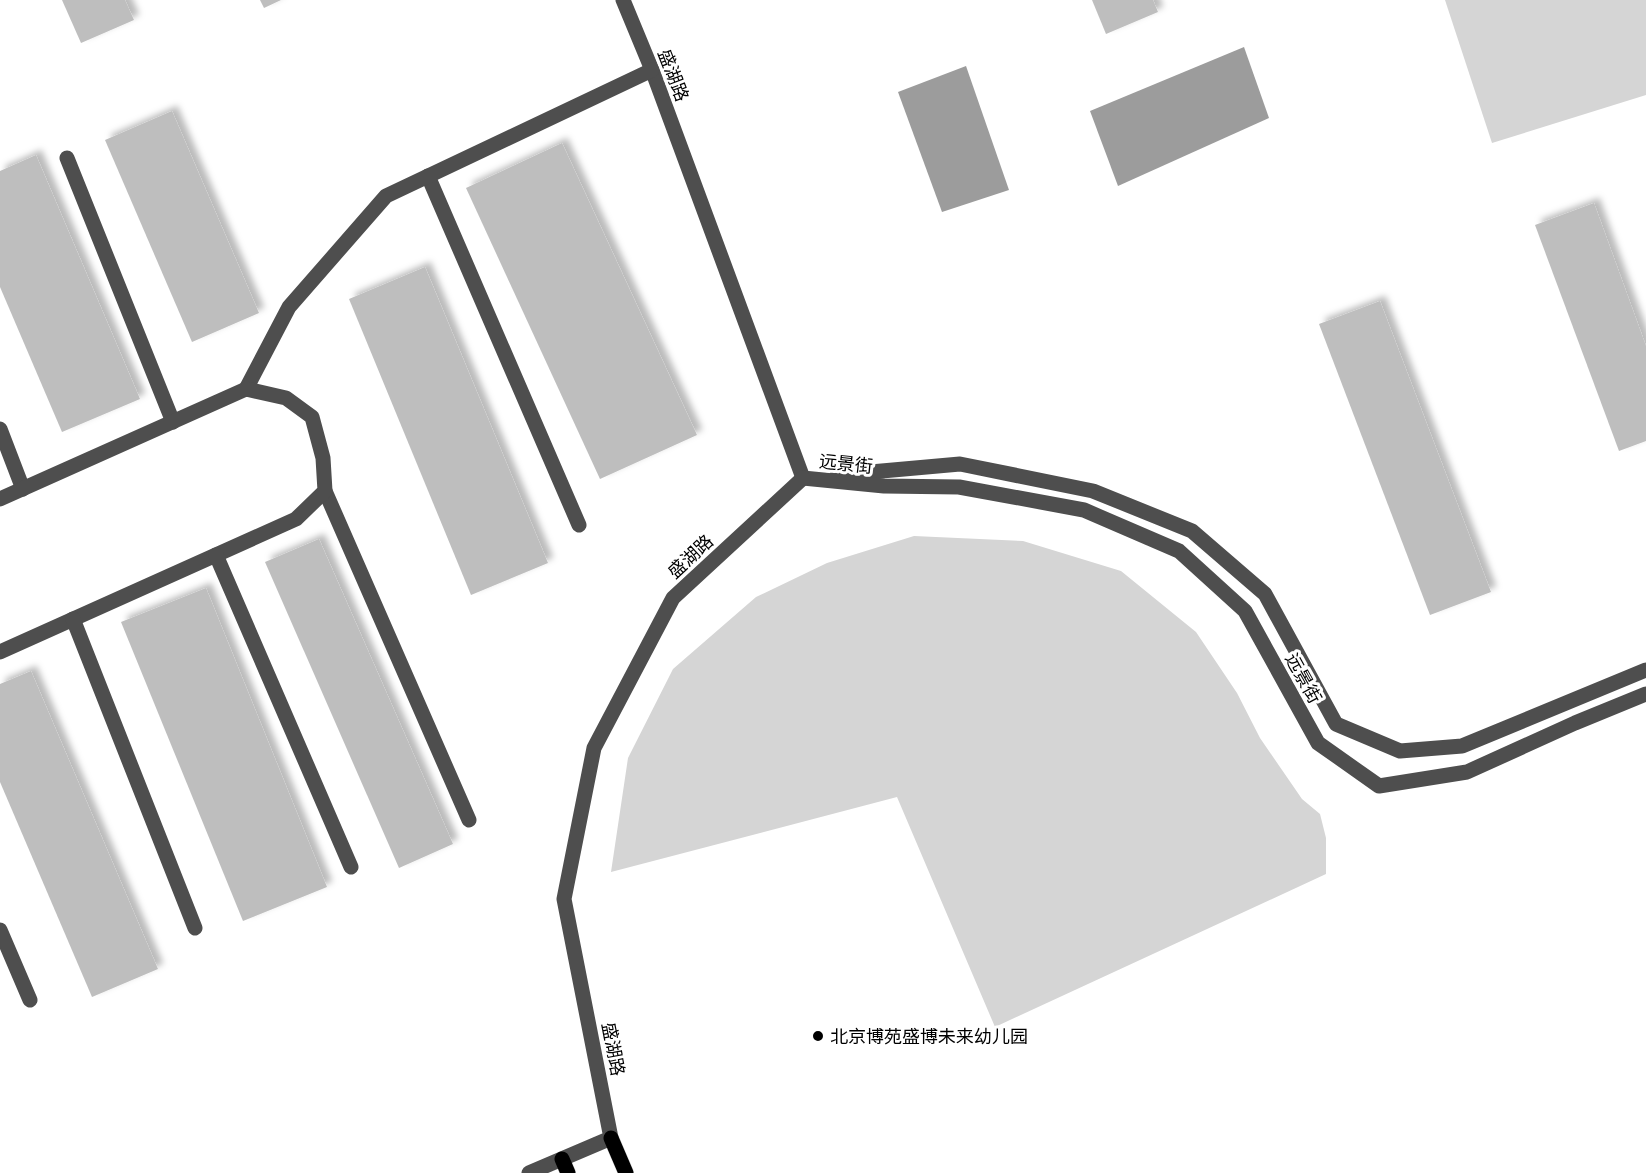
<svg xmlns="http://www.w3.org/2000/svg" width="1646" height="1173" font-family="Barlow,'Noto Sans SC',sans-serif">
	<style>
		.green { fill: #d5d5d5 }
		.water { fill: #9c9c9c }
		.building { fill: #bebebe; filter: url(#shadow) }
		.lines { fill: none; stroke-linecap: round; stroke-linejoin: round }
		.major-casing { stroke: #dbdbdb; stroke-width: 16 }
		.minor { stroke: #4e4e4e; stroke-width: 15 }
		.major { stroke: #000; stroke-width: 15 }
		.poi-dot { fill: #000; stroke: #fff; stroke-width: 2 }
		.labels { text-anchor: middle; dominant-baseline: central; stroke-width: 6; stroke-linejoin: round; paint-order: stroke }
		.street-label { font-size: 18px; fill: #000; stroke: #fff }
		.poi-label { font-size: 18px; fill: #000; stroke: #fff; text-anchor: start }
	</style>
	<defs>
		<filter id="shadow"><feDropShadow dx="5.5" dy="-5.5" stdDeviation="3" flood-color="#0004"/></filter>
	</defs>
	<rect width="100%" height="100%" fill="#fff"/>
	<g class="green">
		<polygon points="1445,0 1646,0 1646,95 1492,143"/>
		<polygon points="914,536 1023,541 1121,571 1196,632 1237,693 1260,738 1302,799 1320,814 1326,838 1326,874 995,1027 897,797 611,872 628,758 673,669 756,597 827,563"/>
	</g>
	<g class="water">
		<polygon points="1244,47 1269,118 1118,186 1090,111"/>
		<polygon points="966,66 1009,190 942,212 898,92"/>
	</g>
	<g class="building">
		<polygon points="62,0 125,0 134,20 81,43"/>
		<polygon points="260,0 281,0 264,8"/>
		<polygon points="1092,0 1153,0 1158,12 1106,34"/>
		<polygon points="172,111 259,313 192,342 105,140"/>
		<polygon points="562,143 697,435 600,479 466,188"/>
		<polygon points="36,155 140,399 62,432 0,287 0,171"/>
		<polygon points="1594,203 1646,346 1646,441 1619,451 1535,225"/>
		<polygon points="425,267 548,563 471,595 349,299"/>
		<polygon points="1380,301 1491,592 1430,615 1319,324"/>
		<polygon points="319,539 453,844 399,868 265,562"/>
		<polygon points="206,588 327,887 243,921 121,622"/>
		<polygon points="31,671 158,969 92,997 0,782 0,684"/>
	</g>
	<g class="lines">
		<defs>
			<g id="major">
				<polyline points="611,1138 626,1173"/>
				<polyline points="562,1159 568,1173"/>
			</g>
		</defs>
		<use href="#major" class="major-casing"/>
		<g class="minor">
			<polyline points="623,0 652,70 803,478"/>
			<polyline points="67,158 173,422"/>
			<polyline points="428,176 579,525"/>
			<polyline points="246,389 289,307 386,196 652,70"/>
			<polyline points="0,429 23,489"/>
			<polyline points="837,475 960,464 1093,491 1192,531 1265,594 1336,724 1400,751 1462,746 1646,670"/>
			<polyline points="803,478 884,486 959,487 1084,510 1179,551 1245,611 1318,743 1379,786 1467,772 1575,723 1646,694"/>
			<polyline points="325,491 469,820"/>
			<polyline points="0,499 246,389 286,398 312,417 323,458 325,491 296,519 0,652"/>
			<polyline points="216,555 351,867"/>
			<polyline points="73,619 195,928"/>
			<polyline points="0,930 30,1000"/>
			<polyline points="529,1173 611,1138 564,899 594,748 673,598 803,478"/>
		</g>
		<use href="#major" class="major"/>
	</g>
	<circle class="poi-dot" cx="818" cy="1036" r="6"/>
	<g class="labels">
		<g class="street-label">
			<text transform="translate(674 75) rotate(69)">盛湖路</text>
			<text transform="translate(846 463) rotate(6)">远景街</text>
			<text transform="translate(690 556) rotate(-43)">盛湖路</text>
			<text transform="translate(1304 678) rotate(61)">远景街</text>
			<text transform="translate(614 1049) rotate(79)">盛湖路</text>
		</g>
		<g class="poi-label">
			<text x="830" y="1036">北京博苑盛博未来幼儿园</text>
		</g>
	</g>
</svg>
